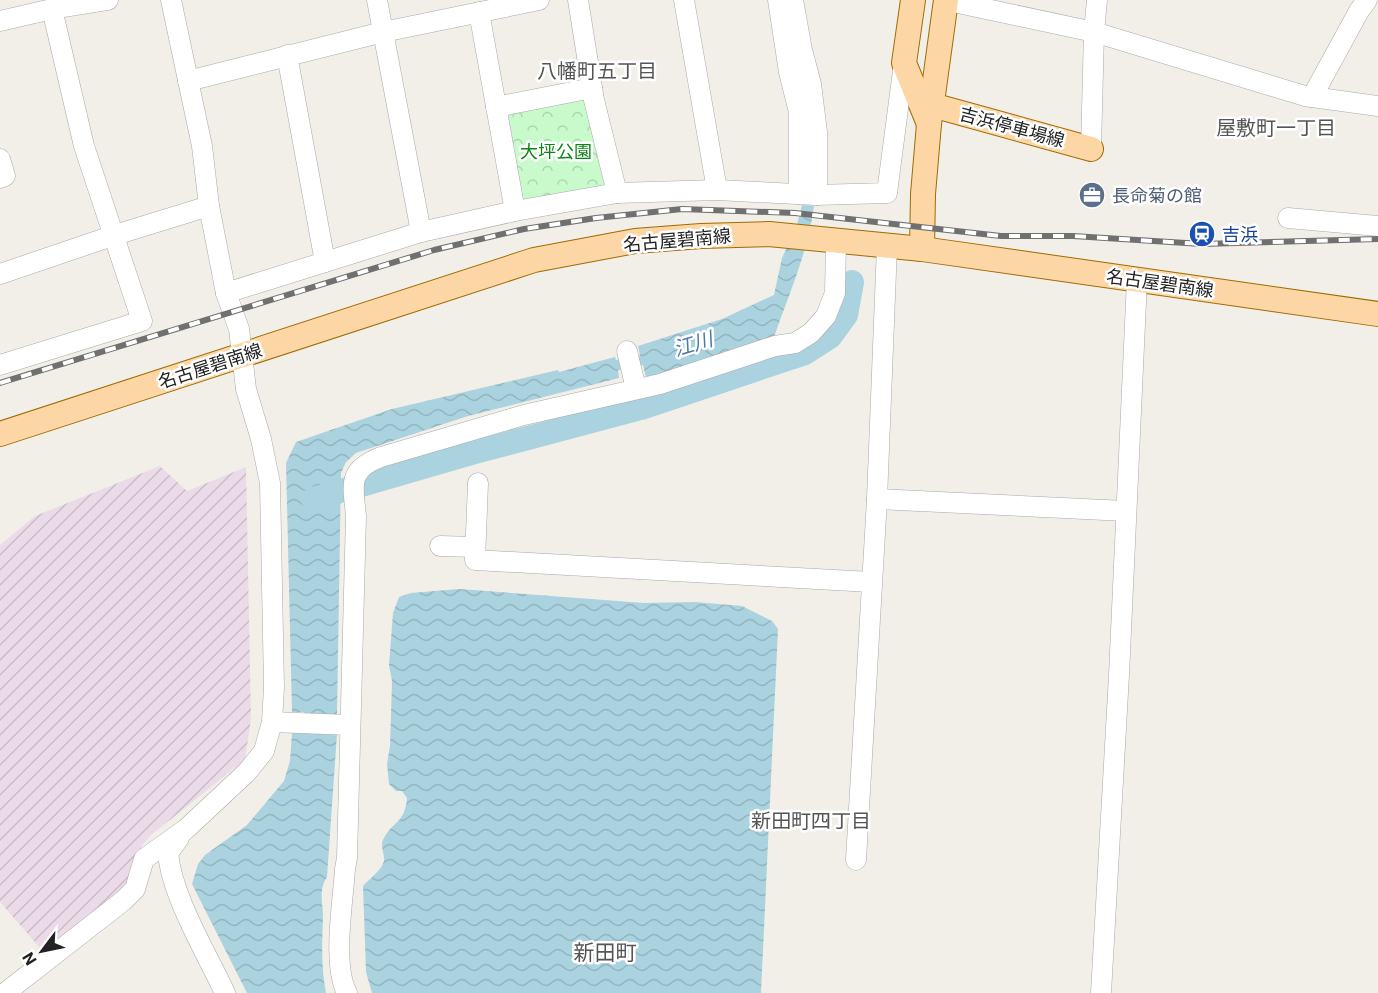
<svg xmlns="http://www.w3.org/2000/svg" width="1378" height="993" font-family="Roboto,'Noto Sans JP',sans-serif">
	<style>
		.industrial { fill: url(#industrial-furrows) }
		.park { fill: url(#park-crowns) }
		.water { fill: url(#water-waves) }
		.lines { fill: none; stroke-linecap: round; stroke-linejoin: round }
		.river { stroke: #aad3df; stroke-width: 24 }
		.minor-casing { stroke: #a9a9a9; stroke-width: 21 }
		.major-casing { stroke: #a06b00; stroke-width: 26 }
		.minor { stroke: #fff; stroke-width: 20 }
		.major { stroke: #fcd6a4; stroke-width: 24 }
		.rail-casing { stroke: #707070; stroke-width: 6 }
		.rail { stroke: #fff; stroke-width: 4; stroke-dasharray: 11; stroke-linecap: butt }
		.labels { text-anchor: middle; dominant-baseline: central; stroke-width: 5; stroke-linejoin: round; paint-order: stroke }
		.street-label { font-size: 18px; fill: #222; stroke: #fff }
		.park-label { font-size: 18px; fill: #0c8416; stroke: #fff }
		.service-label { font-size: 18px; fill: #4e5e75; stroke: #fff; text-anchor: start }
		.transit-label { font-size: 18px; fill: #164399; stroke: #fff; text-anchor: start }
		.neighbourhood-label { font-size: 20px; fill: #555; stroke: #fff }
		.water-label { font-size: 20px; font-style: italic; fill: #4a7aab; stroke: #fff }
		.quarter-label { font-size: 21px; fill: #555; stroke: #fff }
	</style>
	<defs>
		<pattern id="industrial-furrows" width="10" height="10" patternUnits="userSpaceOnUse" patternTransform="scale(1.5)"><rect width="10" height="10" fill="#ebdbe8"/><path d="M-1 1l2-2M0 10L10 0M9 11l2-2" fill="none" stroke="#c9bcc7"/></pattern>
		<pattern id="park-crowns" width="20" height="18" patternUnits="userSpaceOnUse" patternTransform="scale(1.5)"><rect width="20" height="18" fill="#c8facc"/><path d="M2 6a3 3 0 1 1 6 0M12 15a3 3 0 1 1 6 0" fill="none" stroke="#acd6af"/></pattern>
		<pattern id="water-waves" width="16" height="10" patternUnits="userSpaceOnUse" patternTransform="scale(1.5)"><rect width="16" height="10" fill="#aad3df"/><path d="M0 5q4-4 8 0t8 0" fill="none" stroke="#92b5bf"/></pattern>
	</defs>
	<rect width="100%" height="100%" fill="#f2efe9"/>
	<polygon class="industrial" points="160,466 187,491 246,467 251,719 245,760 151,835 141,847 149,860 112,911 47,956 0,902 0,545 35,516"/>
	<polygon class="park" points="589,97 607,187 522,201 505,115"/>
	<g class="water">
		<path d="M802 205 814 206C808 252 789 294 774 337L646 378 643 365 618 370 619 378 468 416 356 453 346 462 341 473 337 714H323L320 732 337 734 327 877C318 891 323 902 323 918 322 944 321 967 326 993H247L192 884 198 864 205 855 247 825 284 781 290 761 292 733 306 732 304 712H292L286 463 296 442 392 409 558 370 559 372 615 357 616 360 640 356 638 346 722 319 774 295 782 258 797 225Z"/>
		<path d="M459 589 644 603 695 602 742 606 772 621 778 629 761 993H372L366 972 363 886C369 879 382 870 384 861 385 853 379 846 384 838 393 821 405 823 407 798L402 791H396L389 784 387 764 390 746 392 681 389 665 393 613 399 597 411 593Z"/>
	</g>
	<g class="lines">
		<polyline class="river" points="313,499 475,452 641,408 805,353 830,337 846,315 852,282"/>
		<defs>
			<g id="minor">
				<polyline points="377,0 421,232"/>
				<polyline points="578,0 594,100 617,193"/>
				<polyline points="684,0 717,190"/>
				<polyline points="778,0 789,72 799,112 799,194"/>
				<polyline points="793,0 802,50 811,84 817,132 817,195"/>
				<polyline points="944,0 1094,32 1305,96 1378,106"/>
				<polyline points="479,12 515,211"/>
				<polyline points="0,21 52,9 108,0"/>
				<polyline points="287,55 325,262"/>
				<polyline points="188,81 383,32 539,0"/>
				<polyline points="1312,97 1359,11 1367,0"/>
				<polyline points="496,107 592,88"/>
				<polyline points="1091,149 1094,32 1097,0"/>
				<polyline points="0,159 5,176 0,178"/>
				<polyline points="1288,218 1378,226"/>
				<polyline points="887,246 877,499 1126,511"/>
				<polyline points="0,274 115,235 209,206"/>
				<polyline points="226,293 421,232 515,211 617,193 717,190 816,195 887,193 904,63"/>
				<polyline points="627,351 636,389"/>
				<polyline points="0,365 142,321 84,146 52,9"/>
				<polyline points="478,483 475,560 871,582"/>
				<polyline points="440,546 475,547"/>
				<polyline points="272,722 350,725"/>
				<path d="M179 838 168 853C172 897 206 952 225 993"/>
				<polyline points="856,860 877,499"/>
				<polyline points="5,993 123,901 135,889 144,859 186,829 247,772 264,751 272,722 274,687 270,483 261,439 246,389 239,329 226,293 209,206 202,146 171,0"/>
				<path d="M347 993C332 965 343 902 345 869L347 858 356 516C353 484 347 470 381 457L524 415 660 384 775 346 795 343 811 333 826 316 835 293 836 241"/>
				<polyline points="1101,993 1119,675 1137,280"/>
			</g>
			<g id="major">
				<polyline points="913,0 904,63 929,124"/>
				<polyline points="932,105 1091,149"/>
				<polyline points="922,249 923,194 929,124 946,0"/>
				<polyline points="0,434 534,260 635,241 701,236 769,234 922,249 1378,314"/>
			</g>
		</defs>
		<use href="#minor" class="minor-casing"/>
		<use href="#major" class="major-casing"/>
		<use href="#minor" class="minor"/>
		<use href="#major" class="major"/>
		<defs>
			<polyline id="rail" points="0,383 434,250 524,229 596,218 682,209 795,213 1001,236 1073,236 1202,244 1378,239"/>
		</defs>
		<use href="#rail" class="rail-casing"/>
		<use href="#rail" class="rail"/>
	</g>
	<defs>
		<symbol id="office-disc" viewBox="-11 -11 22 22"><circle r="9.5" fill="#5c6f8a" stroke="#fff"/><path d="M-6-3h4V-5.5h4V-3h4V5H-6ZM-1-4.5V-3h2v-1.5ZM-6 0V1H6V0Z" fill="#fff"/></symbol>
		<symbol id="station-disc" viewBox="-11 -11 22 22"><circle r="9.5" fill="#1a4fb4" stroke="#fff"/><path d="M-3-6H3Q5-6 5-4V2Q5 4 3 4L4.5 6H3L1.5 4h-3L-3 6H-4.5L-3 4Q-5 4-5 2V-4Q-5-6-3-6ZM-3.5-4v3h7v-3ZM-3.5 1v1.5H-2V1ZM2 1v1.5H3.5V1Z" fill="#fff"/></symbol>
	</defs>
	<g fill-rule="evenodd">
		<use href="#office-disc" x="1077" y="180" width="30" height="30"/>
		<use href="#station-disc" x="1187" y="219" width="30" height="30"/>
	</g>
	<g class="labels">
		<g class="street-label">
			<text transform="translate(1012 127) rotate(15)">吉浜停車場線</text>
			<text transform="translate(677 240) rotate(-5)">名古屋碧南線</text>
			<text transform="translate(1160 283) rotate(8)">名古屋碧南線</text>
			<text transform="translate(210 366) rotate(-18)">名古屋碧南線</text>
		</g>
		<g class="park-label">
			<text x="556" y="151">大坪公園</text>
		</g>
		<g class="service-label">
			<text x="1112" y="195">長命菊の館</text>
		</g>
		<g class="transit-label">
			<text x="1222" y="234">吉浜</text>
		</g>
		<g class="neighbourhood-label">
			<text x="597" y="71">八幡町五丁目</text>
			<text x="1276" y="128">屋敷町一丁目</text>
			<text x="811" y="821">新田町四丁目</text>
		</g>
		<g class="water-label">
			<text transform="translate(693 344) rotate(-17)">江川</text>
		</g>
		<g class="quarter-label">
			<text x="605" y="953">新田町</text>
		</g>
	</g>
	<g transform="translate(42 951) rotate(238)" stroke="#ffffff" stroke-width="4.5" paint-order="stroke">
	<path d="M0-4.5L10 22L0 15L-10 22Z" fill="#222222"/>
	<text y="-9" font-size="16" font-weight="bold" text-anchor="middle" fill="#222222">N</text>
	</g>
</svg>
